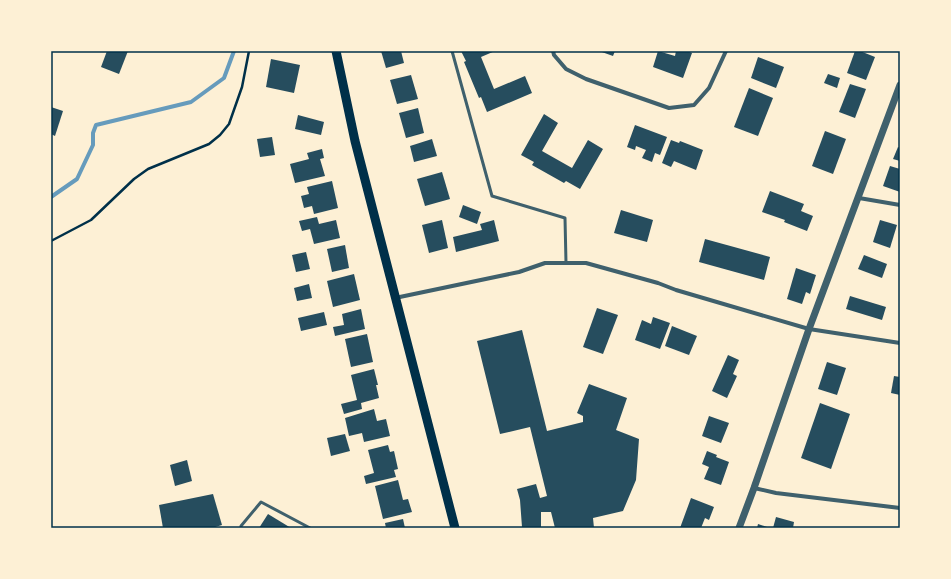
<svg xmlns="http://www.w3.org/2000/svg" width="951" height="579" font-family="'Sofia Sans Condensed',sans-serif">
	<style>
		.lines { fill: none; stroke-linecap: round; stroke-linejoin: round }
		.stream { stroke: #669bbc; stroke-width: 4 }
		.building { fill: #264d5e }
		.path { stroke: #003049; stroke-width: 2.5 }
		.service { stroke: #3f606c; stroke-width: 3 }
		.minor { stroke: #3f606c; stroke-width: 4 }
		.tertiary { stroke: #3f606c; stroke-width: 7 }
		.primary { stroke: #003049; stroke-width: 9 }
		.neatline { fill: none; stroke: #003049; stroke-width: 1.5 }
	</style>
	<rect width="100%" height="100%" fill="#fdf0d5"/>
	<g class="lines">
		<polyline class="stream" points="51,197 77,179 93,145 93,133 96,125 191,102 224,78 234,51"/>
	</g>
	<g class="building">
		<polygon points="107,51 128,51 119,74 101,67"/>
		<polygon points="381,51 401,51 404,63 386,68"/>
		<polygon points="461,51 495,51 481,57 494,89 525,76 532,93 487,112 481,97 479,98 464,62 466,61"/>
		<polygon points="599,51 615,51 613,56"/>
		<polygon points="658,51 675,56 676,51 687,51 692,53 683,78 653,67"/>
		<polygon points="855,51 860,51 875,57 866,80 847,73"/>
		<polygon points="758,57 784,67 776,88 751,78"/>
		<polygon points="271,59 300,65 294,93 266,87"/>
		<polygon points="828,74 840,78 837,88 824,83"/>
		<polygon points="411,75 418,99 397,104 390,80"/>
		<polygon points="850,84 866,89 855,118 839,112"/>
		<polygon points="749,88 773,98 758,136 734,127"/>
		<polygon points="51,107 63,111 55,136 51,134"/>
		<polygon points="418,108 424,133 406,138 399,113"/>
		<polygon points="544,114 558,123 542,151 572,168 588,140 603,149 580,189 566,181 564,183 532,165 534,162 521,155"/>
		<polygon points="298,115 324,122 321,135 295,129"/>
		<polygon points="635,125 667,137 660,155 655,153 652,162 642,158 646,150 636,146 635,150 627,147"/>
		<polygon points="825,131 846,139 833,174 812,166"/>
		<polygon points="272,137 275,155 260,157 257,139"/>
		<polygon points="432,139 437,156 414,162 410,146"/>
		<polygon points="671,140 679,143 680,141 703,150 696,170 674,161 671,167 662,163"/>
		<polygon points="898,147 900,148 900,161 893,159"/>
		<polygon points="322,149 324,158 320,159 325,176 295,183 290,164 309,159 307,153"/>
		<polygon points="890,166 900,169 900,192 883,186"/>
		<polygon points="442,172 450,199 425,206 417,179"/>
		<polygon points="332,181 338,208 314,214 312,206 304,208 301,196 309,194 307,187"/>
		<polygon points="770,191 804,204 801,211 813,216 807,231 784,222 785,220 762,212"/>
		<polygon points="463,205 481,212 477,224 459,217"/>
		<polygon points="621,210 653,220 647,242 614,233"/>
		<polygon points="317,217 319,224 336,220 340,238 314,244 310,229 302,231 299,221"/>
		<polygon points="442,220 448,248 429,253 422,225"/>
		<polygon points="494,220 499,241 456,252 453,237 482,230 480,224"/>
		<polygon points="880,220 897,225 890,248 873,242"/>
		<polygon points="705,239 770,257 764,280 699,262"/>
		<polygon points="345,245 349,268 332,272 327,249"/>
		<polygon points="306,252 310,269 296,272 292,255"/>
		<polygon points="864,255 887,264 882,278 858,269"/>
		<polygon points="796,268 816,275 810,294 806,292 802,304 787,299"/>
		<polygon points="354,274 360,300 333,307 327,281"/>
		<polygon points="309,284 312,298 297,301 294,288"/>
		<polygon points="850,296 886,307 882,320 846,309"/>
		<polygon points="597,308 618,315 603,354 583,347"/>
		<polygon points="361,309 365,329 335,336 333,327 344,325 342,314"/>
		<polygon points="324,312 327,325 301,331 298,318"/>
		<polygon points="653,317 670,323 660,349 635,340 642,320 651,324"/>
		<polygon points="672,326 697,336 689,355 665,346"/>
		<polygon points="522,330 547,431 583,422 583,416 577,413 589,384 627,398 616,430 639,439 636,480 623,511 593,518 594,528 555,528 551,512 541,512 541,527 522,527 520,500 517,489 536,484 540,498 547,496 530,427 500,434 477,341"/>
		<polygon points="367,334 373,362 351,367 345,339"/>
		<polygon points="728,355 739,360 733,374 737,376 727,398 712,391"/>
		<polygon points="827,362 846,368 837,395 818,389"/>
		<polygon points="374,369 378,385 376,385 379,398 361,403 362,409 344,414 341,404 357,400 351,375"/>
		<polygon points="894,376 900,377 900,395 891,393"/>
		<polygon points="820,403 850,414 831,469 801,458"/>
		<polygon points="374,409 377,421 386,419 390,436 364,442 362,433 349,436 345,418"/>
		<polygon points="709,416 729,423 721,443 702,436"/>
		<polygon points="345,434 350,451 331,456 327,438"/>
		<polygon points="388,445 390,452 394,451 398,469 394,470 396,477 366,484 364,476 374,473 368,450"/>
		<polygon points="707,451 717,455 716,457 729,462 721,485 704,479 709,467 702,464"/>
		<polygon points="187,460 192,481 175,486 170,465"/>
		<polygon points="398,480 403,500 408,499 412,512 383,519 375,486"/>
		<polygon points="213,494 222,525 212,528 163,528 159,505"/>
		<polygon points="691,498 714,507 709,520 705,518 701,528 680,528"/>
		<polygon points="268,514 291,528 259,528"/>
		<polygon points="776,517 794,522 793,528 773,528"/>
		<polygon points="403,519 405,528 386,528 385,523"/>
		<polygon points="758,524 770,528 757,528"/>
	</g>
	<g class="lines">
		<polyline class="path" points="51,241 91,220 134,179 148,169 209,144 220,135 229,124 242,87 249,51"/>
		<g class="service">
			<polyline points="452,51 492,196 565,218 566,263"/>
			<polyline points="241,528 241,526 261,502 310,528"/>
		</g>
		<g class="minor">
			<polyline points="553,51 554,55 566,69 586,79 669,108 694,105 709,88 726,51"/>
			<polyline points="859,198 900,205"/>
			<polyline points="395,298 519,272 545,263 586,263 658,283 676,290 809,329 900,343"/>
			<polyline points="754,488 776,493 900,508"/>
		</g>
		<polyline class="tertiary" points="739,528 754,488 809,329 900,85"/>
		<polyline class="primary" points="336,51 355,141 455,528"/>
	</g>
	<rect width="951" height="579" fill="none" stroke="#fdf0d5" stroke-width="104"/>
	<rect x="52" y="52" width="847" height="475" class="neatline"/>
</svg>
